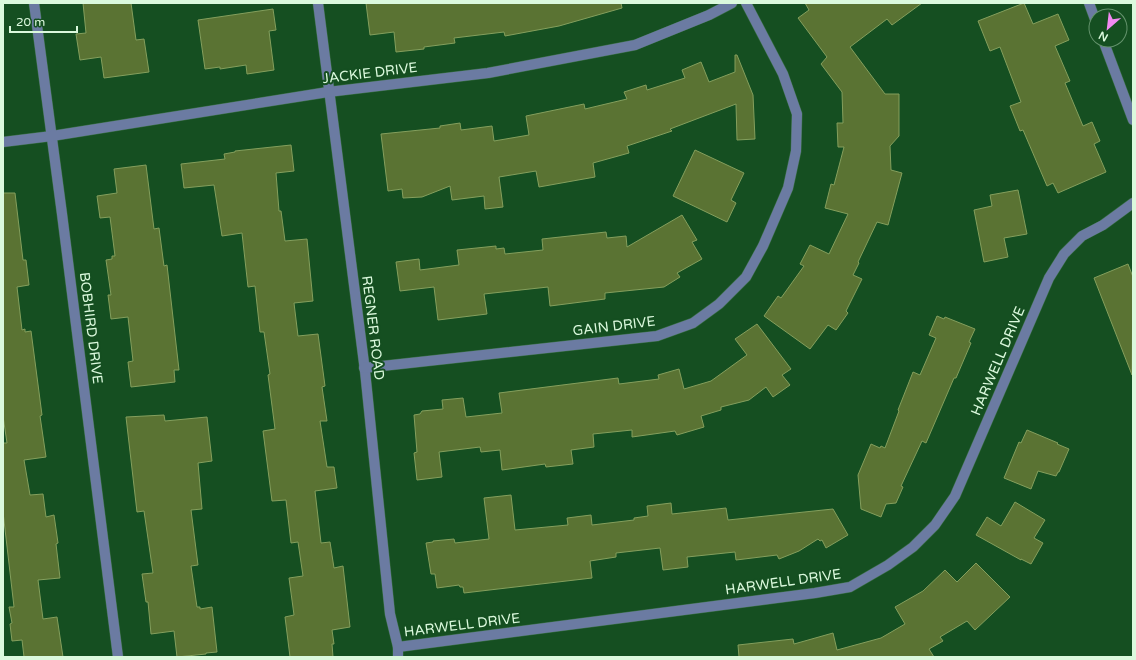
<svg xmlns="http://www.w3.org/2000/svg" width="1136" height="660" font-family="'Varela Round',sans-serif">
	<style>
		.building { fill: #5a7333; stroke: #849f5d }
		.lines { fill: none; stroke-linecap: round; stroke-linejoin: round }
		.minor-casing { stroke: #396e43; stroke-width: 11 }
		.minor { stroke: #6b7ba2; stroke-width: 10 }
		.labels { text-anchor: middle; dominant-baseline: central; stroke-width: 4; stroke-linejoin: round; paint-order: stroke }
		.street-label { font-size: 14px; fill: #dbf9dd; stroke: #154f21 }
	</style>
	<rect width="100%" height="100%" fill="#154f21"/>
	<g class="building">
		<polygon points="83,3 131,3 136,40 144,39 149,72 104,78 101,57 80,60 76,34 86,33"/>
		<polygon points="366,3 621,3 622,8 559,26 505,36 504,32 454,38 455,43 424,47 424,49 396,52 394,32 370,35"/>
		<polygon points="805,3 922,3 892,25 887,19 850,47 885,94 899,94 899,136 890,146 891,170 902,173 888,225 877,222 858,262 859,263 853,275 862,279 846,311 848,313 836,330 828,325 810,349 764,316 778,296 781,298 804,266 800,264 810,245 829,254 848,214 825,208 831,184 834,185 844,147 838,147 837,123 843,123 842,92 821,64 827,57 798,18 809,10"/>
		<polygon points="1024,3 1033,24 1058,14 1069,40 1055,46 1070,81 1065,83 1083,126 1092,122 1100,141 1094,144 1106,172 1058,193 1053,183 1047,186 1023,130 1020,131 1010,106 1021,102 1000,47 990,51 978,21"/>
		<polygon points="273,9 276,30 269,31 274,70 247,74 246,65 220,69 220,67 205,69 198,20"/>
		<polygon points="735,55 737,55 753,95 755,139 737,140 736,104 670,129 672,131 627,146 629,153 593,163 595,177 539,187 536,171 499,177 503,207 485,209 484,196 452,200 450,186 422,197 403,198 402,189 388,191 381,134 440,128 440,126 460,123 461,130 492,126 494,141 529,135 526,116 584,104 585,109 627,99 624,92 646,85 647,90 685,78 682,70 701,62 709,82 735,72"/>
		<polygon points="291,145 294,171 276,173 279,211 281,211 285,241 307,239 313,301 294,303 298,336 318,334 325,386 322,387 327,421 320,421 327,467 334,467 337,488 315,491 321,543 330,542 334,568 343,566 350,627 332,630 334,644 332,644 333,657 290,657 285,617 294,615 289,578 303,576 298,542 291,543 286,500 272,501 263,431 275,429 268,375 270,374 264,332 260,332 255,286 248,287 242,233 222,236 214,185 184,188 181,164 225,159 224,154 235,152 235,151"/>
		<polygon points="695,150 744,173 731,200 736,203 727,222 673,196"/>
		<polygon points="146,165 154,229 159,228 164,266 167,265 179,370 174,370 175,382 131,387 128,362 133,361 128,317 111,319 108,295 111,295 106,260 112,259 112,256 115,256 110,217 100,218 97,196 117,193 114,169"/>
		<polygon points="1018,190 1027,234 1004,238 1008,257 984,262 974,210 992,206 990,195"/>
		<polygon points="3,193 15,193 23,260 26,260 29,285 17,287 22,330 25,329 25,332 31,331 42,415 40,416 46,457 24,460 30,495 43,494 46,517 54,515 58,543 56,544 60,578 38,580 43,619 57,617 63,657 24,657 22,640 12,641 10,624 12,623 9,607 14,607 3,512 3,443 7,443 3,416"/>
		<polygon points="682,215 697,240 692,242 702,259 677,273 680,277 664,287 605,293 605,299 550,306 548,287 484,294 487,314 438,320 434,287 400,291 396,262 419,259 420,270 459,265 457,250 496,246 496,249 504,248 505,254 543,250 542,239 606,232 607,238 626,236 627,247"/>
		<polygon points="1128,264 1133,277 1132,375 1094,278"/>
		<polygon points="937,316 944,319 945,317 975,329 969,342 971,343 956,378 954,378 926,443 922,441 901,486 903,487 896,503 886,504 881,517 861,509 858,475 871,444 880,448 881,446 885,448 899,411 898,410 913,372 920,375 936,338 929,335"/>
		<polygon points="757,324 791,369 782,375 790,385 773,397 766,387 749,400 721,407 721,410 701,416 704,427 677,435 675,431 632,437 632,430 593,434 594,447 571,450 573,464 546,467 545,464 502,470 500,450 481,452 480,447 439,452 442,477 417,480 414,453 417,452 414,415 420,414 422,411 443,409 442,400 463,398 466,417 502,413 499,393 618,378 619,384 659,379 658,375 679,369 684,389 711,381 747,355 735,339"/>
		<polygon points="164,415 165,421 207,417 212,461 198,463 202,509 191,510 198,565 191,566 197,607 200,607 200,609 212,607 217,652 206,653 206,654 177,657 174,631 151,634 148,602 146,602 142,574 153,573 144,511 137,512 126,417"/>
		<polygon points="1027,430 1058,443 1057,444 1069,449 1059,472 1058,472 1056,476 1038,471 1031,489 1004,478 1019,442 1021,443"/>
		<polygon points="511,495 515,530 568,525 567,518 591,515 592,525 634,520 634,518 648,516 647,506 671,503 672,514 726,508 728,520 833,509 848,535 826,548 822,540 820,541 818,539 799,551 779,559 777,555 736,560 735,552 687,557 688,567 663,570 660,548 616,553 616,557 590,561 592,578 464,593 463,587 460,587 459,585 437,588 435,574 431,574 426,543 433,542 433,541 454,539 455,543 489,539 484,498"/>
		<polygon points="1015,502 1045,520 1034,538 1043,543 1031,564 1021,559 1021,560 976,535 987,517 1001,526"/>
		<polygon points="976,563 1010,597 975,630 967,621 940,637 943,641 929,649 934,657 739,657 738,645 793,639 794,644 833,633 837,650 881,638 905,624 895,607 923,591 945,570 957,582"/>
	</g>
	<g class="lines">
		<defs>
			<g id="minor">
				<polyline points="34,3 62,214 118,657"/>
				<polyline points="318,3 365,371 390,614 398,647 398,657"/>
				<polyline points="1089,3 1096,22"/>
				<polyline points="1103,40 1133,120"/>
				<polyline points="3,142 52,136 328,92 488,73 635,45 709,15 732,3"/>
				<polyline points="364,368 657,336 693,323 719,304 746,277 763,246 788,188 796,151 797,114 783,74 746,3"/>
				<polyline points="398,647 815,593 850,587 888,565 913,547 935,525 955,496 1049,278 1064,254 1082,236 1103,225 1133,203"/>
			</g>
		</defs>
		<use href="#minor" class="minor-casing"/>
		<use href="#minor" class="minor"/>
	</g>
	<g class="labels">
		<g class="street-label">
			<text transform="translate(370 73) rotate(-7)">JACKIE DRIVE</text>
			<text transform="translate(614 326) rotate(-7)">GAIN DRIVE</text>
			<text transform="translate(91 328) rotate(83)">BOBHIRD DRIVE</text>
			<text transform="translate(373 328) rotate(83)">REGNER ROAD</text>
			<text transform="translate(998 361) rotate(-67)">HARWELL DRIVE</text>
			<text transform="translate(783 582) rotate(-8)">HARWELL DRIVE</text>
			<text transform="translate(462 625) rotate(-7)">HARWELL DRIVE</text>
		</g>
	</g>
	<rect width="1136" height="660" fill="none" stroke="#dbf9dd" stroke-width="8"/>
	<g transform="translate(1108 28) rotate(208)"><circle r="19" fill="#154f21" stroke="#64936c"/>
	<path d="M0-3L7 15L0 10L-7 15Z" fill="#f28af2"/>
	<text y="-6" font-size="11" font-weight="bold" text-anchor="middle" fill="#dbf9dd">N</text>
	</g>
	<path d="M10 26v6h67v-6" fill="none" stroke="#dbf9dd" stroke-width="2"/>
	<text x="16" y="26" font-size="12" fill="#dbf9dd" stroke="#154f21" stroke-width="3" paint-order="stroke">20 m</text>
</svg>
